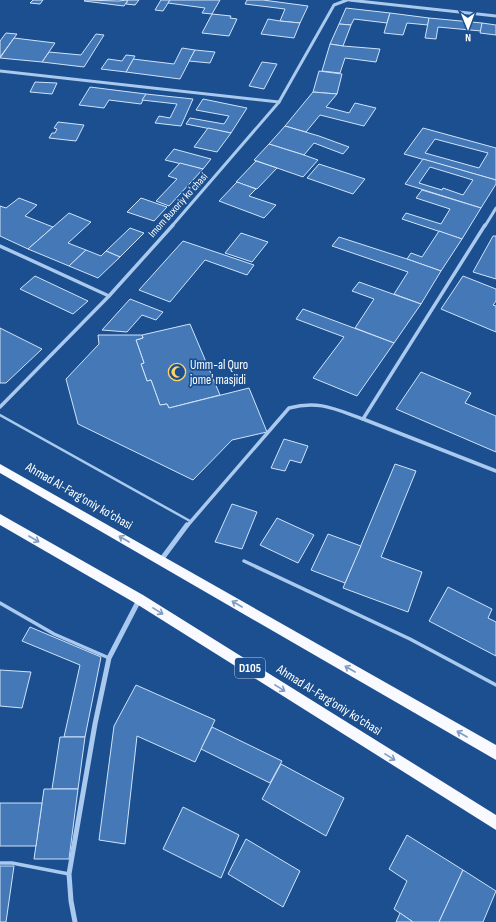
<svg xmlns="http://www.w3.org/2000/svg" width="496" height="922" font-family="'Sofia Sans Condensed',sans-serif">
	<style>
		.building { fill: #4478b7; stroke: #cfe3fa; fill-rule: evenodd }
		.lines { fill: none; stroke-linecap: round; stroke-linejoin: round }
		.service-far1 { stroke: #a9c9ee; stroke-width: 2.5 }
		.service { stroke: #a9c9ee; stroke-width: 3.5 }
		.minor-far2 { stroke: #a9c9ee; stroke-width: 3 }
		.minor-far1 { stroke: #a9c9ee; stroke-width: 3.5 }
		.minor { stroke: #a9c9ee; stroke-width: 5 }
		.trunk { fill: #f8faff; fill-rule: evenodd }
		.oneway { stroke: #7e9cc1 }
		.labels { text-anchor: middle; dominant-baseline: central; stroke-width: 3.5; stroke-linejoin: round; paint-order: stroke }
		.far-street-label { font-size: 11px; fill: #fff; stroke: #1b4f8f }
		.shield { fill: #1b4f8f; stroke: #bbcadd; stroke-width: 1 }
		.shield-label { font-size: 12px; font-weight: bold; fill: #fff }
		.poi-label { font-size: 13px; fill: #fff; stroke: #1b4f8f; text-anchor: start }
		.street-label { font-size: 13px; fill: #fff; stroke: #1b4f8f }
	</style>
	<rect width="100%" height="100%" fill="#1b4f8f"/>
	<g class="building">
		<polygon points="33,0 43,0 40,4 30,3"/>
		<polygon points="85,0 118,1 128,0 124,6 84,1"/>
		<polygon points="128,0 139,0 135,5 126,4"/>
		<polygon points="161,0 170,0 163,11 155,10"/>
		<polygon points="170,0 220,0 212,14 202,13 205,8 168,3"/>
		<polygon points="247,0 263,0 308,6 300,23 280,21 285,9 245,4"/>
		<polygon points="346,8 390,13 387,23 354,19 351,25 339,24"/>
		<polygon points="390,13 429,18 428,25 407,23 403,35 384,33"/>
		<polygon points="212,14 231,16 230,18 237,19 229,36 202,33"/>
		<polygon points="429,18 482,23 481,31 438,27 436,39 425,38"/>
		<polygon points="268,19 280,21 300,23 294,38 261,34"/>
		<polygon points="482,23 496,25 496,35 480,33"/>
		<polygon points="339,24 351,25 343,46 330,44"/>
		<polygon points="6,33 17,34 0,57 0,41"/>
		<polygon points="96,34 104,35 84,67 42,62 49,52 81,55"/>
		<polygon points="14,38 55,43 42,62 0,58"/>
		<polygon points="330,44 343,46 380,49 376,62 345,58 340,73 322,71"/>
		<polygon points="182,48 195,50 180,79 126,72 133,59 174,64"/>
		<polygon points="195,50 215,52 210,63 189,61"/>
		<polygon points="126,55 135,56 126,72 101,69 108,59 122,61"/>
		<polygon points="262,62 277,64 264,89 249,86"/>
		<polygon points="319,71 342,74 337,94 313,92"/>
		<polygon points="35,82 57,83 52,94 30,92"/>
		<polygon points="90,87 146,94 141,104 109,100 104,108 79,105"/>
		<polygon points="313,92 337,94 326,107 349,113 355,103 376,108 364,126 320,115 306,132 285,126"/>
		<polygon points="146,94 193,99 181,126 155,123 159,116 170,118 177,104 142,100"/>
		<polygon points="203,99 247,108 231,133 186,124 190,118 224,124 229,116 196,110"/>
		<polygon points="58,122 84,125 76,141 49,138 52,133 55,133 57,129 54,128"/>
		<polygon points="285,126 319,136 349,147 343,154 314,143 304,155 269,144"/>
		<polygon points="208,128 231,133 217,152 194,147"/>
		<path d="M423 128 496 148V180L404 154ZM435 139 488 153 479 168 425 153Z"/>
		<polygon points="269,144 304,155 318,160 303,177 254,160"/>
		<polygon points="174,149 211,159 203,169 165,160"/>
		<path d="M423 159 496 180V184L481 208 405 184ZM430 167 473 180 463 195 443 188 442 190 419 183Z"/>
		<polygon points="256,161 277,168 257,189 236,182"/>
		<polygon points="180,163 203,169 169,206 156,201 177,179 168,176"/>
		<polygon points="319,164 365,179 353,194 307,178"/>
		<polygon points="237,182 256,189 249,196 276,205 264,218 219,201"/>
		<polygon points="422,190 481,208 462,239 402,219 406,213 441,224 450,209 416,198"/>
		<polygon points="19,198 37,205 25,216 53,227 28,249 0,236 0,206 6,208"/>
		<polygon points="141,198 167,207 154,221 127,212"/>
		<polygon points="69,213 91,222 68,243 86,250 69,266 28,249"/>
		<polygon points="130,228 144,233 120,257 106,251"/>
		<polygon points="439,231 462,239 441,271 407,259 411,253 422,257"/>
		<polygon points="241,233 268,242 252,262 225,253"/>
		<polygon points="493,236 496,236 496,279 473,272"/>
		<polygon points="339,237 407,259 441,271 421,304 394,294 408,272 332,246"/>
		<polygon points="183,241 254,265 247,275 205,260 170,302 139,290"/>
		<polygon points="86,250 101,256 106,251 120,257 98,278 69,266"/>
		<polygon points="35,276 88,301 73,314 20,289"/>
		<polygon points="463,276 496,289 496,301 493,305 496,306 496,332 441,309"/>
		<polygon points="359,282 421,304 394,343 355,328 374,299 352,291"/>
		<polygon points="130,299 163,312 156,320 142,315 127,332 102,330"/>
		<polygon points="303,309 394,343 357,396 313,378 344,337 296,319"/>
		<polygon points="190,324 220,395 169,408 167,404 160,405 151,380 147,381 141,364 144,363 136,340 143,338 142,335"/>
		<polygon points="0,328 42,349 6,383 0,383"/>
		<polygon points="98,335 142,335 143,338 136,340 144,363 141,364 147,381 151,380 160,405 167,404 169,408 249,388 267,432 232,440 193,480 78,424 66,379 99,344"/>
		<polygon points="421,372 471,393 465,403 496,416 496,452 396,409"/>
		<polygon points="284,439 308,446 301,463 290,460 285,471 271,468"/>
		<polygon points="395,464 416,471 381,557 422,572 408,612 343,588"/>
		<polygon points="232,504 257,512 242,549 215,542"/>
		<polygon points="277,518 314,535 298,563 260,545"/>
		<polygon points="328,534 361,546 345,583 311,570"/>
		<polygon points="448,587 492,609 488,618 496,622 496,656 429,621"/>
		<polygon points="30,627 101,657 85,737 64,737 80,665 22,641"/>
		<polygon points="0,670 31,672 22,708 0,706"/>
		<polygon points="136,685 215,720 195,762 137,736 125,844 99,840 114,726"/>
		<polygon points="212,727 282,761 270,783 201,749"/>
		<polygon points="60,737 85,737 78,789 52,789"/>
		<polygon points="281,764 344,798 326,836 262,799"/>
		<polygon points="44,789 78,789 69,859 34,859"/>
		<polygon points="0,803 42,803 36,846 0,846"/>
		<polygon points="183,807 239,835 221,878 163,849"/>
		<polygon points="407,835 463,870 439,922 413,922 394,909 407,881 389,869"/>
		<polygon points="246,839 300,871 283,907 228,874"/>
		<polygon points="0,866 14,866 6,922 0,922"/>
		<polygon points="463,870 496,891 483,922 439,922"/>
		<polygon points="400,913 413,922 396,922"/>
	</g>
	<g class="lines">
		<polyline class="service-far1" points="0,415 190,521"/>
		<g class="service">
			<polyline points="244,561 410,639 496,685"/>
			<polyline points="0,603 54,634 109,658"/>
			<polyline points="0,863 12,863 69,874"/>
		</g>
		<g class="minor-far2">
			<polyline points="349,0 496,16"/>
			<polyline points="0,71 279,102"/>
			<polyline points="172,226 279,102 334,5 347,0"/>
			<polyline points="485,226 496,208"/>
		</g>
		<g class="minor-far1">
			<polyline points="0,246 109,296"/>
			<polyline points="0,407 109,296 173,225"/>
			<polyline points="363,419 496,471"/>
			<path d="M187 526 289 408C319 400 335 409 363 419L485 225"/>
		</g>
		<g class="minor">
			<polyline points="161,560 187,525"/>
			<polyline points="75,922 71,901 69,874 95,724 109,658 139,600"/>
		</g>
		<g class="trunk">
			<polygon points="0,464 496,745 496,760 0,473"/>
			<polygon points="0,514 143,595 496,815 496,830 135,603 0,525"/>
		</g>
	</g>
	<defs><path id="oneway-shaft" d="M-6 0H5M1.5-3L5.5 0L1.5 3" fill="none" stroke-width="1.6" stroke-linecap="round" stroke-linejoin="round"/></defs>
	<g class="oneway">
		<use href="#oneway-shaft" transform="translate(34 539) rotate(30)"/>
		<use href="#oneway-shaft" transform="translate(124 539) rotate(-150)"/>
		<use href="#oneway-shaft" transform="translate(237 604) rotate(-150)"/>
		<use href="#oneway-shaft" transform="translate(158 611) rotate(32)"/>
		<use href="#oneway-shaft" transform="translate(350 669) rotate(-150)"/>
		<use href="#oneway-shaft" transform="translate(280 688) rotate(32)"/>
		<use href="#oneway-shaft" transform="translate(462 734) rotate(-150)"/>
		<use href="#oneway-shaft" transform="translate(390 757) rotate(32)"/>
	</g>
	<defs>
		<symbol id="mosque-ring" viewBox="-11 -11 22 22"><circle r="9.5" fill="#1b4f8f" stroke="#ffd166" stroke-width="1.5"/><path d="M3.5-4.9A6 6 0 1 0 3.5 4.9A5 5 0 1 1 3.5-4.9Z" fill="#ffd166"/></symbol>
	</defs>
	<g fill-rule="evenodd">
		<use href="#mosque-ring" x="167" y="362" width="20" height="20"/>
	</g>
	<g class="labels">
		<g class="far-street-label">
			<text transform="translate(178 205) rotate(-48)">Imom Buxoriy koʻchasi</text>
		</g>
		<rect class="shield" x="235" y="658" width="30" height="20" rx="3"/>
		<g class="shield-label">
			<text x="250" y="668">D105</text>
		</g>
		<g class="poi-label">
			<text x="190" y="365">Umm-al Quro<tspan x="190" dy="15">jome' masjidi</tspan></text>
		</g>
		<g class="street-label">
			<text transform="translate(79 496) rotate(30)">Ahmad Al-Farg'oniy ko'chasi</text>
			<text transform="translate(329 700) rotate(32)">Ahmad Al-Farg'oniy ko'chasi</text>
		</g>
	</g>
	<g transform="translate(468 28) rotate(179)" stroke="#1b4f8f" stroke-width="3" paint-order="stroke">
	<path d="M0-3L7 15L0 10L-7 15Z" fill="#ffffff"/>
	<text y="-6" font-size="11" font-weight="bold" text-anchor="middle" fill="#ffffff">N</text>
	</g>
</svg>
